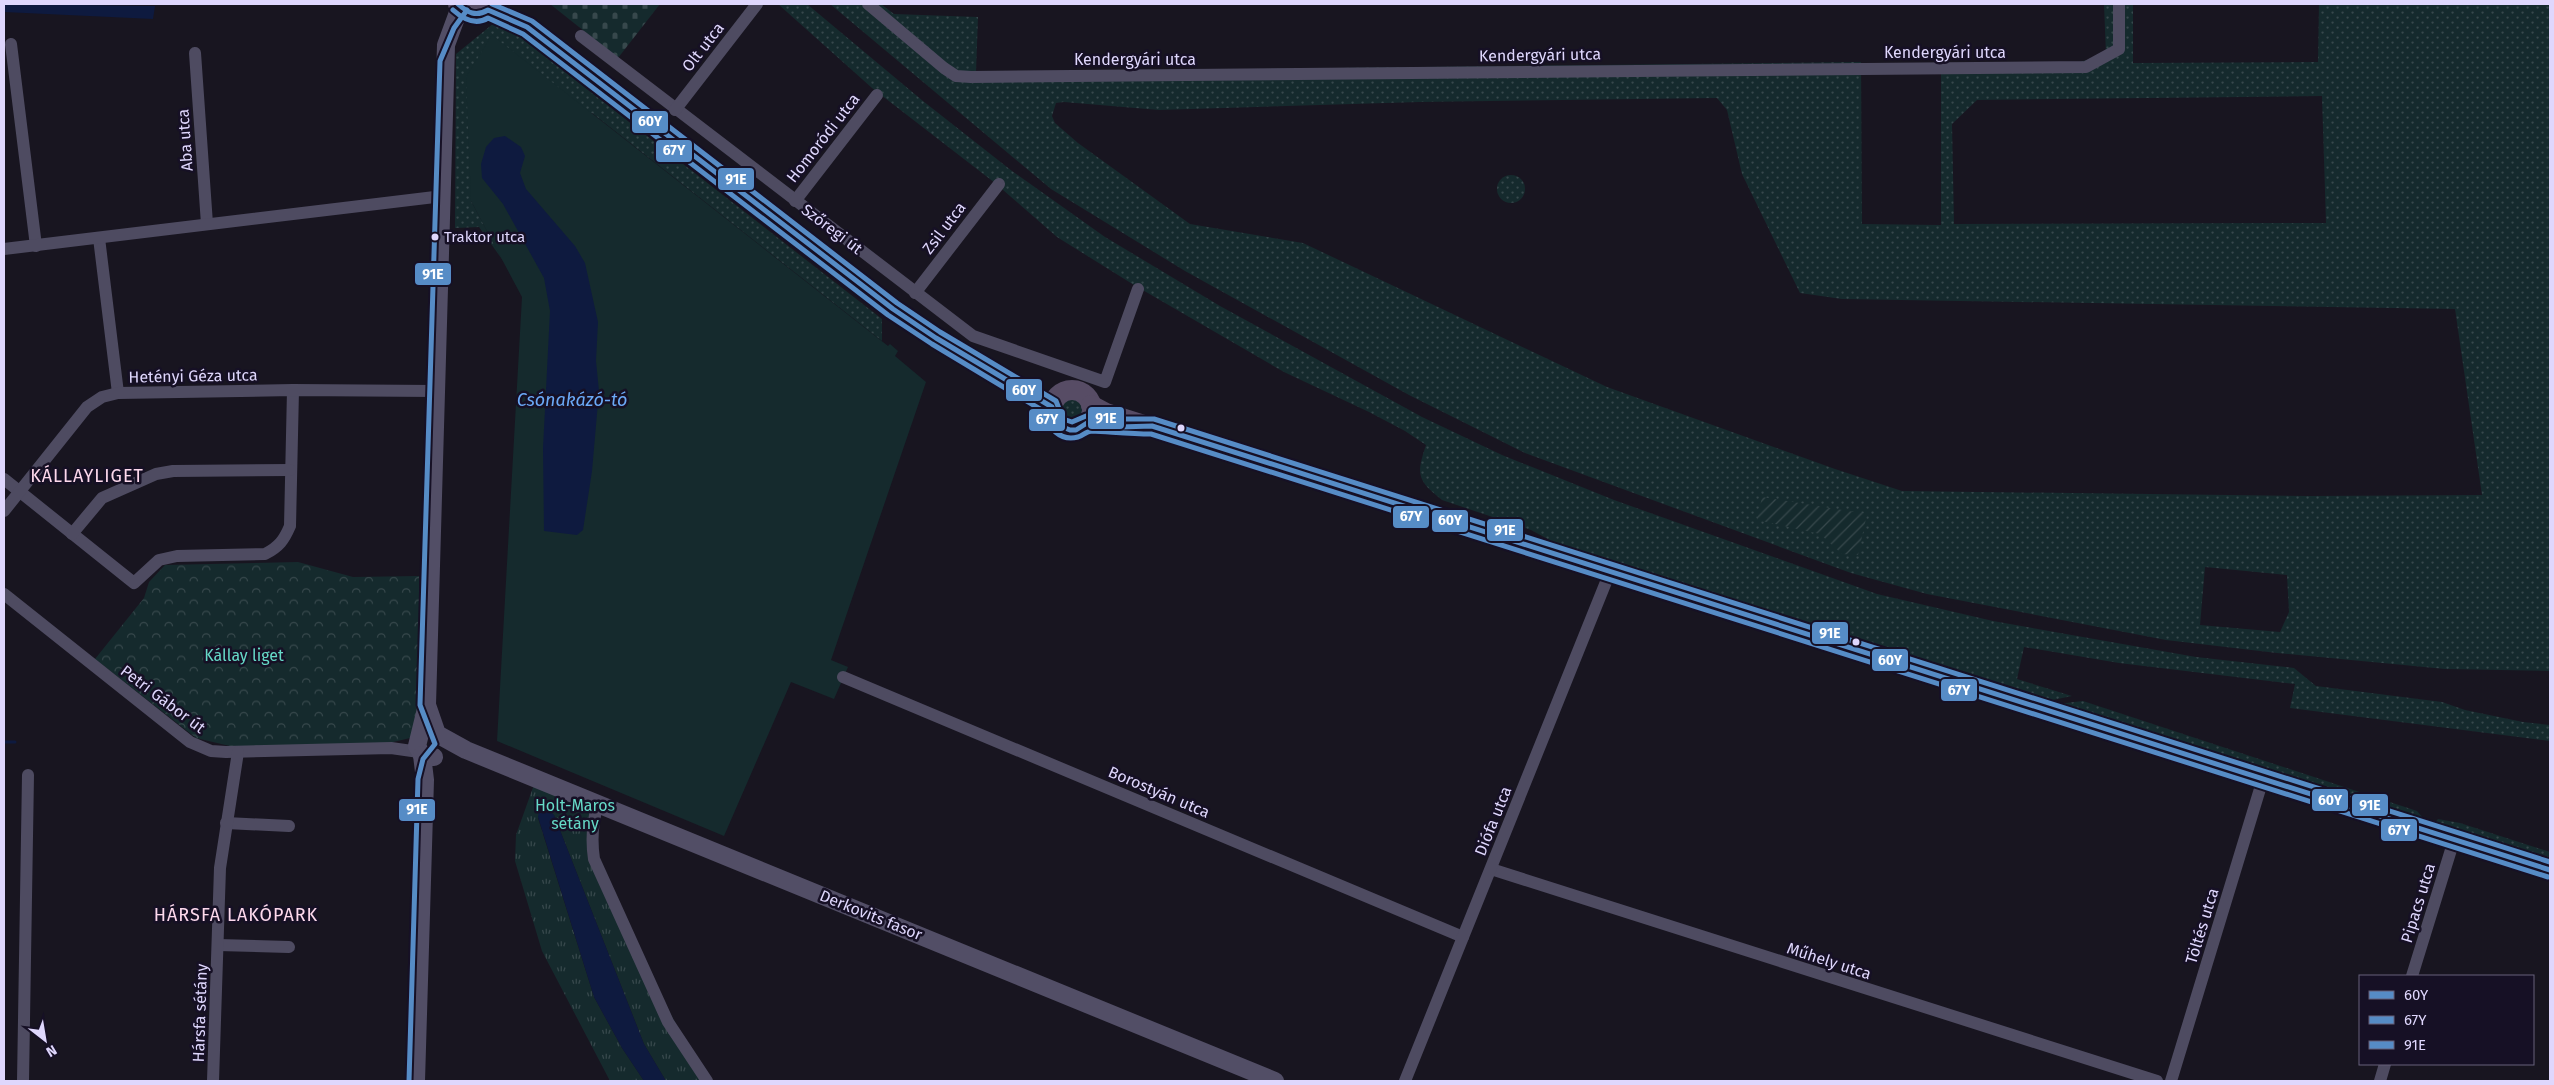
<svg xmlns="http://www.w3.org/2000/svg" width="2554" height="1085" font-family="'Fira Sans',sans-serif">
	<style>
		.grass { fill: url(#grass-dots); fill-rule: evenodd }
		.forest { fill: url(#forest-crowns) }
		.cemetery { fill: url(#cemetery-stones) }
		.park { fill: url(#park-tufts) }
		.garden { fill: url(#garden-furrows) }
		.pitch { fill: #152a2d }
		.water { fill: #0e1a3f }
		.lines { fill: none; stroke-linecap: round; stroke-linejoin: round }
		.stream { stroke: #0e1a3f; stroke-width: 3 }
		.street { stroke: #4e4b61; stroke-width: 12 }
		.secondary { stroke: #524e66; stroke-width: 18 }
		.primary { stroke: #574c65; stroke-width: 20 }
		.bus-1-casing { stroke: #161025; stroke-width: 9 }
		.bus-2-casing { stroke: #161025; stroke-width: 9 }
		.bus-3-casing { stroke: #161025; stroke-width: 9 }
		.bus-1 { stroke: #568cc6; stroke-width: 5 }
		.bus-2 { stroke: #568cc6; stroke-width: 5 }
		.bus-3 { stroke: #568cc6; stroke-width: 5 }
		.bus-dot { fill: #dfd7fd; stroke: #161025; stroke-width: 2 }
		.labels { text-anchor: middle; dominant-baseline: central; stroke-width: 5; stroke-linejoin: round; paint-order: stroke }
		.bus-label { font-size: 15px; fill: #dfd7fd; stroke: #161025; text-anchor: start }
		.street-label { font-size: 16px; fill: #dfd7fd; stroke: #161025 }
		.park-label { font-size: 16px; fill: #66dac8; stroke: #161025 }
		.water-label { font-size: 18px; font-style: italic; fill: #6ba9f7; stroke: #161025 }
		.neighbourhood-label { font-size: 18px; letter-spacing: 1px; fill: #fdd9ec; stroke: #161025 }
		.line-badge { stroke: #161025; stroke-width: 2 }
		.badge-label { font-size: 14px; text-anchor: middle; font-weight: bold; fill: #fff }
	</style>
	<defs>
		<pattern id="grass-dots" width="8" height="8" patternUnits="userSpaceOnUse" patternTransform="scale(1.25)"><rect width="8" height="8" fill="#152a2d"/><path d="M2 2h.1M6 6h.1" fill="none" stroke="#37484c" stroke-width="1.8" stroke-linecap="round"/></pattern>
		<pattern id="forest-crowns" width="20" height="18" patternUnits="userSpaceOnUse" patternTransform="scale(1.25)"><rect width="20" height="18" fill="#152a2d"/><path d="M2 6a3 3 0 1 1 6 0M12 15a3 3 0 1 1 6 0" fill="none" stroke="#37484c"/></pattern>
		<pattern id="cemetery-stones" width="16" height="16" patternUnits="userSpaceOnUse" patternTransform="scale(1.25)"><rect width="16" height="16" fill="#152a2d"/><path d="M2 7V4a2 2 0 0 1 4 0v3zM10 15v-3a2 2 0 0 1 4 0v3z" fill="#37484c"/></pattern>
		<pattern id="park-tufts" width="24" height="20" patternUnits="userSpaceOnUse" patternTransform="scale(1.25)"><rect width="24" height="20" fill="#152a2d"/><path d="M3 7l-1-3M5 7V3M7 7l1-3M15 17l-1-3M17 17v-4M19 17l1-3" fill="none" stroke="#37484c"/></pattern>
		<pattern id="garden-furrows" width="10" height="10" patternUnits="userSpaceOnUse" patternTransform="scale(1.25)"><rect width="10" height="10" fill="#152a2d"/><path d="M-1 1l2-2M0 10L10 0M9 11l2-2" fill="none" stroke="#37484c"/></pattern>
	</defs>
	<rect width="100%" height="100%" fill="#181520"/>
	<g class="grass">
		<path d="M778 4H807L923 101 1012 171 1105 237 1220 306 1422 417 1502 455 1614 500 1877 594 1993 621 2196 657 2294 668 2316 686 2442 702 2465 710 2523 722 2550 725V741L2290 708 2295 684 2119 663 2024 647 2017 679 2072 696 2043 702 1904 657C1884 648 1860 637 1838 636L1572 552 1531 530 1442 500C1417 480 1416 475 1426 445L1405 431 1369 412 1284 372 1134 285 1057 237 995 183 872 88Z"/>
		<path d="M830 4H881L894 14 978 17 976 72 1861 62 1862 224 1941 225V63H2075L2106 55 2104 4H2133V63L2318 62 2319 4H2550V671L2445 669 2277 653 2166 640 1927 594 1851 573 1525 453 1409 395 1185 271 1051 189ZM2322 96 2326 223 1954 224 1952 124 1977 100ZM1717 98 1727 110 1742 174 1800 293 1842 299 2455 309 2482 495 2308 496 1902 491 1835 469 1607 387 1303 243 1190 224 1078 143 1055 123 1052 116 1056 103 1064 102 1159 110 1419 102ZM2205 567 2287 575 2289 612 2280 632 2200 625Z"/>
		<polygon points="494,23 507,27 882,319 882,341 592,113 471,201 504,262 479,227 455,228 456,54"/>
		<circle cx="1511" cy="189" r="14"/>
		<circle cx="1071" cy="410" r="12"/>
		<polygon points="2083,701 2417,811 2423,818 2418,820 2057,704"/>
		<polygon points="2438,819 2460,823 2550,852 2550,863 2434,824"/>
	</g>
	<polygon class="forest" points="298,562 353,577 419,576 419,729 410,738 389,743 234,747 196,738 95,659 144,598 149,582 165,565"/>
	<polygon class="cemetery" points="550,4 660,4 618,58"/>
	<polygon class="park" points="536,779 598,803 591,842 631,941 707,1081 666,1081 644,1044 554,815 545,808 538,818 594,997 622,1048 644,1081 610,1081 542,951 515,861 516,835"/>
	<polygon class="garden" points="1762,497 1867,514 1858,555 1842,554 1820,534 1757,520"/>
	<polygon class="pitch" points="492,35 888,346 890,344 898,351 895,356 926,382 831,660 848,667 834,699 791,682 724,836 497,741 522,297 471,201 466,77"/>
	<g class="water">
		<polygon points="4,4 155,6 153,19 4,12"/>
		<polygon points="505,136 521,147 525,156 520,173 526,189 575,246 585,263 598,322 596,361 599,391 592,471 583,530 577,535 544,531 543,448 550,311 544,278 503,204 482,178 481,164 486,147 494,138"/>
		<polygon points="546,808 554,815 644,1044 666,1081 644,1081 622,1048 594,997 538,817 539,811"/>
	</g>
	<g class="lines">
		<polyline class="stream" points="4,742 15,742"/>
		<g class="street">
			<polyline points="868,4 944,68 956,76 971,77 2086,67 2119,49 2119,4"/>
			<polyline points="581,36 973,336 1105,382 1138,289"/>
			<polyline points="11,44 36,246"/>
			<polyline points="195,53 207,224"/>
			<polyline points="675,110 757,4"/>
			<polyline points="795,201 877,95"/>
			<polyline points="99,238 118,393"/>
			<polyline points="4,249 443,196"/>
			<polyline points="915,293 999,184"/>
			<path d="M4 479 134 583 159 560 177 556 265 554C279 547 284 540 290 526L293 390"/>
			<polyline points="4,511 87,407 102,397 118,393 293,390 436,391"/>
			<polyline points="72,534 102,498 156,474 173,471 290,470"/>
			<polyline points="4,594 190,742 211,751 226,752 391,748 419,752"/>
			<polyline points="843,677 1463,937"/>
			<path d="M598 803C592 823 591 839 594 859L668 1022 707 1081"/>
			<polyline points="226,823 289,826"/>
			<polyline points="1491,869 2157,1081"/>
			<polyline points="218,945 289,947"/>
			<polyline points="2412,976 2454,840"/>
			<polyline points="23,1081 28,775"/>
			<polyline points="213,1081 220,868 238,752"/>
			<polyline points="1405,1081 1610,572"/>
			<polyline points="2171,1081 2263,779"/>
			<polyline points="2380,1081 2385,1064"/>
		</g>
		<g class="secondary">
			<polyline points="427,705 437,734 466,750 1275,1081"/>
			<polyline points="434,757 422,755 417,746 427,705 446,45 460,7"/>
			<polyline points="416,1081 425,780 422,755"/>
		</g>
		<g class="primary">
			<path d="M458 4C467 17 484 17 492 4"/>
			<polyline points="488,10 527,27 893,309 936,338 1052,407"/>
			<circle cx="1072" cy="410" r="20"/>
			<polyline points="1091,405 1106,413 2550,870"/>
		</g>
		<defs>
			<path id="bus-1" d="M458 4C468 13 476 17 488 10L527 27 893 309 936 338 1052 407 1054 420 1058 425 1070 430H1076L1087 423 1120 427 1152 426 2550 870"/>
			<path id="bus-2" d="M453 10C463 19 475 26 488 18L523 34 888 315 932 344 1045 412C1047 427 1060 442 1078 437 1083 436 1086 431 1092 431 1112 432 1131 434 1151 434L2548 877"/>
			<g id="bus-3">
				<polyline points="492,4 532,21 897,303 940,332 1056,401 1063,419 1072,422 1086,416 1120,419 1154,419 2550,862"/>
				<polyline points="409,1081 418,779 423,759 435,744 420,705 440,61 454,28 467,10"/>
			</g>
		</defs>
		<use href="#bus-1" class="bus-1-casing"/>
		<use href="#bus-2" class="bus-2-casing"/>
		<use href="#bus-3" class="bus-3-casing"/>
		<use href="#bus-1" class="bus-1"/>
		<use href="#bus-2" class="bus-2"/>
		<use href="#bus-3" class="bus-3"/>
	</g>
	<g class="bus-dot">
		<circle cx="435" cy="237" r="4.5"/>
		<circle cx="1181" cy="428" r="4.5"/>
		<circle cx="1856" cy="642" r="4.5"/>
	</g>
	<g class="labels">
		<g class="bus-label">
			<text x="444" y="237">Traktor utca</text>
		</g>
		<g class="street-label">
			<text transform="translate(703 47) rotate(-52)">Olt utca</text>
			<text x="1945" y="52">Kendergyári utca</text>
			<text transform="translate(1540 55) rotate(-1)">Kendergyári utca</text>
			<text x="1135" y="59">Kendergyári utca</text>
			<text transform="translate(823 138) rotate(-52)">Homoródi utca</text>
			<text transform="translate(185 140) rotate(-94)">Aba utca</text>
			<text transform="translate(944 228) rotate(-53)">Zsil utca</text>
			<text transform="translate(832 229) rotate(37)">Szőregi út</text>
			<text transform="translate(193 376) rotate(-1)">Hetényi Géza utca</text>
			<text transform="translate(163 699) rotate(37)">Petri Gábor út</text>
			<text transform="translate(1159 792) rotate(23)">Borostyán utca</text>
			<text transform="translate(1493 821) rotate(-68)">Diófa utca</text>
			<text transform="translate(2418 903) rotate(-73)">Pipacs utca</text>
			<text transform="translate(871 915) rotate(22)">Derkovits fasor</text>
			<text transform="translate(2202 926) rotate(-73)">Töltés utca</text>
			<text transform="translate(1829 961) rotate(18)">Műhely utca</text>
			<text transform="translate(200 1013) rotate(-88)">Hársfa sétány</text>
		</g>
		<g class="park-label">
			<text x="244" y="655">Kállay liget</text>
			<text x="575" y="805">Holt-Maros<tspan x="575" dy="18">sétány</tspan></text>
		</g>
		<g class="water-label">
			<text x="572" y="400">Csónakázó-tó</text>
		</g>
		<g class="neighbourhood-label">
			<text x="87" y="476">KÁLLAYLIGET</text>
			<text x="236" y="915">HÁRSFA LAKÓPARK</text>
		</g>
	</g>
	<g class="line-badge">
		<rect x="631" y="110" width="38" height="24" rx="5" fill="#568cc6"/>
		<rect x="655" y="139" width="38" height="24" rx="5" fill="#568cc6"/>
		<rect x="717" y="167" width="38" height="24" rx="5" fill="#568cc6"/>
		<rect x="414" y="262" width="38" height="24" rx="5" fill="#568cc6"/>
		<rect x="1005" y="378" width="38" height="24" rx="5" fill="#568cc6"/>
		<rect x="1087" y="406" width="38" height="24" rx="5" fill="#568cc6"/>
		<rect x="1028" y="408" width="38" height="24" rx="5" fill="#568cc6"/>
		<rect x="1392" y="505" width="38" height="24" rx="5" fill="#568cc6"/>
		<rect x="1431" y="509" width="38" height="24" rx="5" fill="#568cc6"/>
		<rect x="1486" y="518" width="38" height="24" rx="5" fill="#568cc6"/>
		<rect x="1811" y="621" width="38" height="24" rx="5" fill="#568cc6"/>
		<rect x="1871" y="648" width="38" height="24" rx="5" fill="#568cc6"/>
		<rect x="1940" y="678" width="38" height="24" rx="5" fill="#568cc6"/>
		<rect x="2311" y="788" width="38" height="24" rx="5" fill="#568cc6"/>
		<rect x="2351" y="793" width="38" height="24" rx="5" fill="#568cc6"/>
		<rect x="398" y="798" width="38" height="24" rx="5" fill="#568cc6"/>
		<rect x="2380" y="818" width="38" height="24" rx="5" fill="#568cc6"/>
	</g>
	<g class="badge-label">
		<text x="650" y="126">60Y</text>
		<text x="674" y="155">67Y</text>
		<text x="736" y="184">91E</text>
		<text x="433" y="279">91E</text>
		<text x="1024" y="395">60Y</text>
		<text x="1106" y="423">91E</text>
		<text x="1047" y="424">67Y</text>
		<text x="1411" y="521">67Y</text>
		<text x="1450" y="525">60Y</text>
		<text x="1505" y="535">91E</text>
		<text x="1830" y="638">91E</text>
		<text x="1890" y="665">60Y</text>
		<text x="1959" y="695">67Y</text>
		<text x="2330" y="805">60Y</text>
		<text x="2370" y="810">91E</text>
		<text x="417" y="814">91E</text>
		<text x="2399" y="835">67Y</text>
	</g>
	<rect width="2554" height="1085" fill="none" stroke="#dfd7fd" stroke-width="10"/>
	<rect x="2359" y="975" width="175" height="90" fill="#161025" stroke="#66607b"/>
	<rect x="2369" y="991" width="25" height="8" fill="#568cc6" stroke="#66607b"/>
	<text x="2404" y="1000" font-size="15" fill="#dfd7fd">60Y</text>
	<rect x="2369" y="1016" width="25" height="8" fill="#568cc6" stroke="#66607b"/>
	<text x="2404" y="1025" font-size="15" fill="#dfd7fd">67Y</text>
	<rect x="2369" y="1041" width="25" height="8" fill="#568cc6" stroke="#66607b"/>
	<text x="2404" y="1050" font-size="15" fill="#dfd7fd">91E</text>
	<g transform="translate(45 1040) rotate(149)" stroke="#161025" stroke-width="4" paint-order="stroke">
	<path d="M0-4L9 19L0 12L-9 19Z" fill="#dfd7fd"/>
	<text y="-8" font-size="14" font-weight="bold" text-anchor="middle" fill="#dfd7fd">N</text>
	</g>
</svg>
